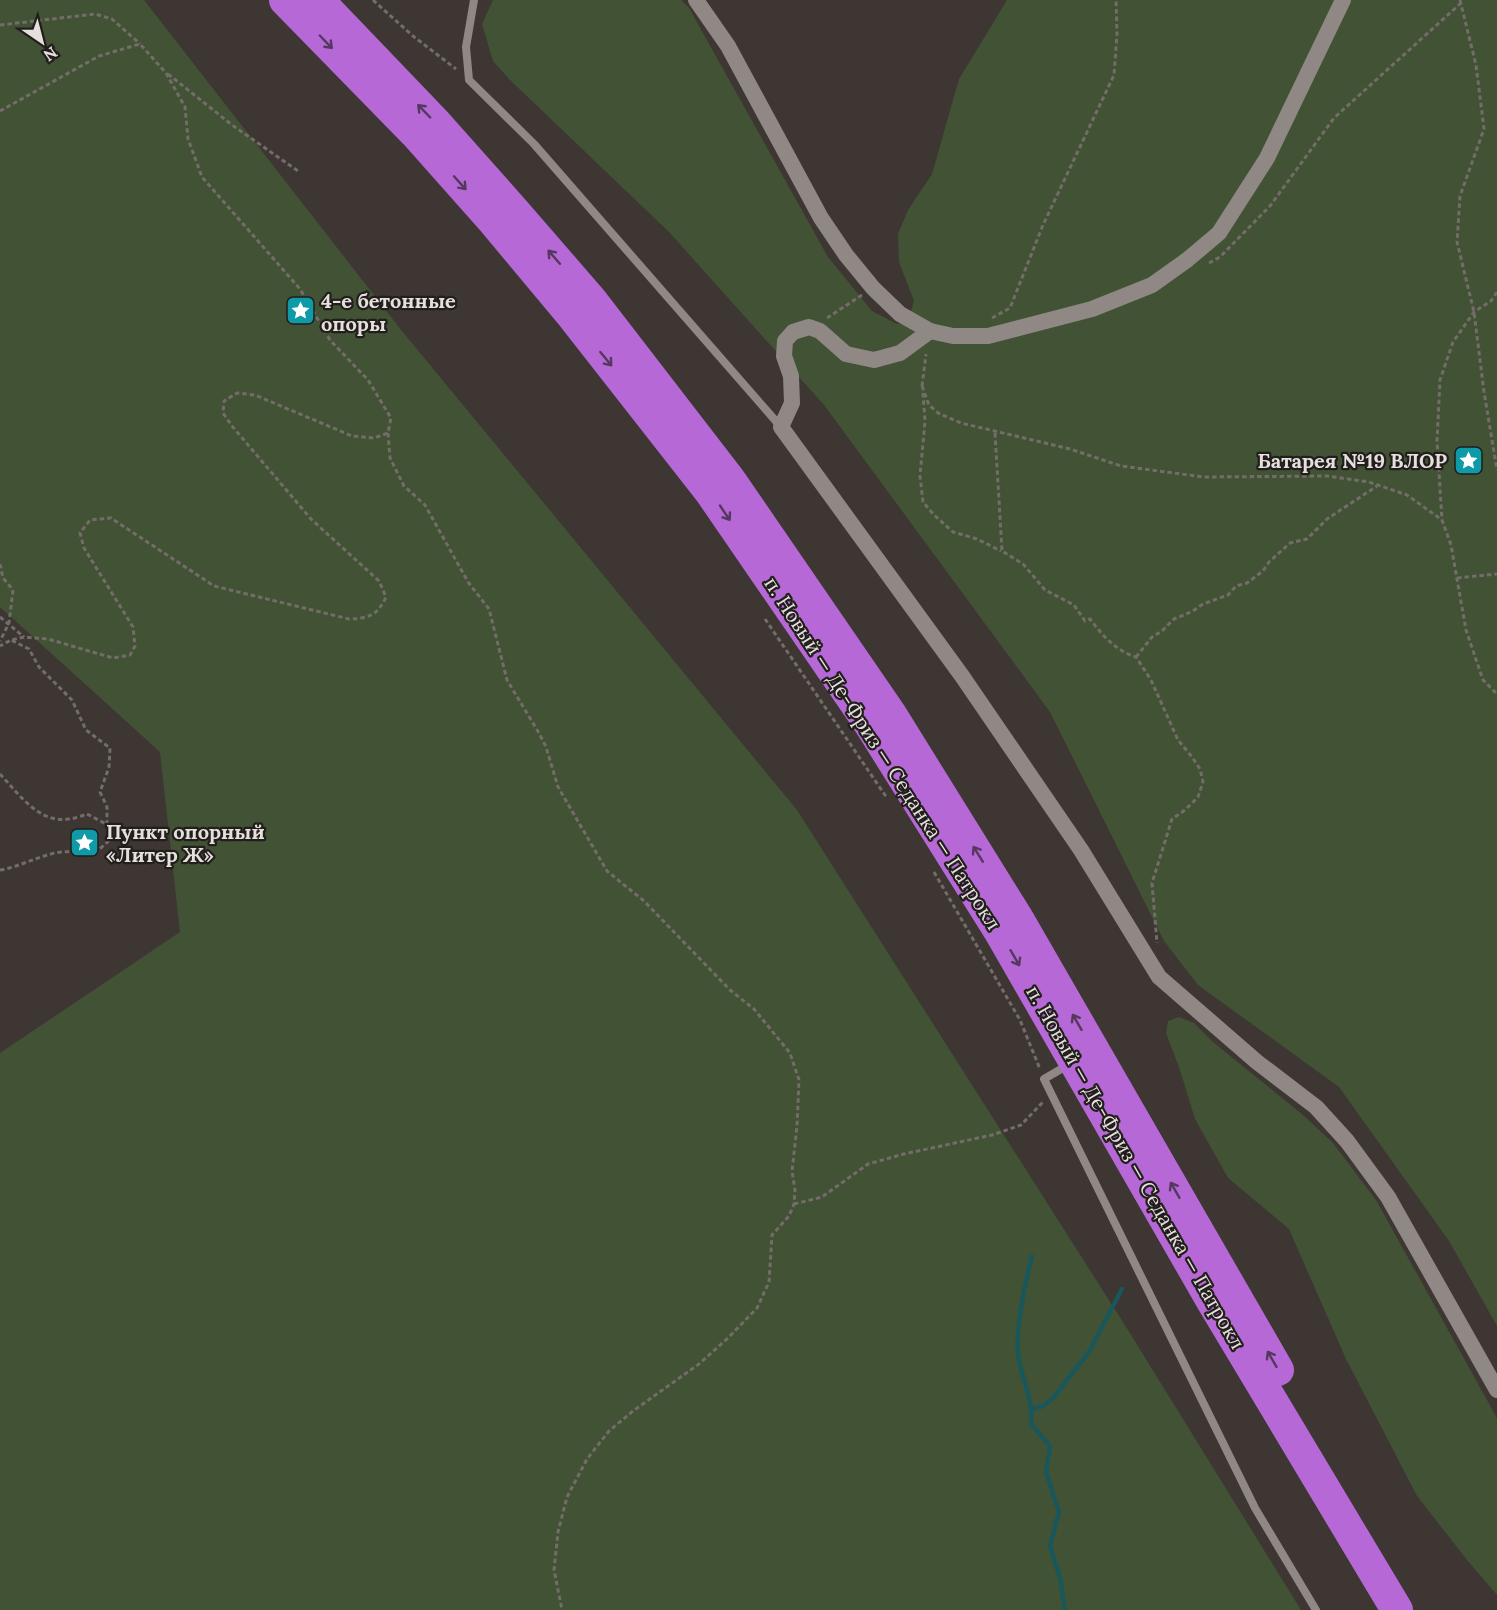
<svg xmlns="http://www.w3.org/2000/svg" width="1497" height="1610" font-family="Lora,serif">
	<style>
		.green { fill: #425235 }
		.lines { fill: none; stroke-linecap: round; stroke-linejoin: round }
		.stream { stroke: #19575b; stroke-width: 4.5 }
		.path { stroke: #736d69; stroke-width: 3; stroke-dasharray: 4.5 3; stroke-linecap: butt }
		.lane { stroke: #908884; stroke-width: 8 }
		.street { stroke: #908884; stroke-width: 16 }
		.highway { stroke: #b568d6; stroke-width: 32 }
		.oneway { stroke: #55385d }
		.labels { text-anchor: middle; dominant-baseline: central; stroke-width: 4.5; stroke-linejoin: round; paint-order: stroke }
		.poi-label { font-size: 20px; font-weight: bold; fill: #e5e0de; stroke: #211e1c; text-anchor: start }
		.street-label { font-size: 20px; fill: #e5e0de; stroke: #211e1c }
	</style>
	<rect width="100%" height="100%" fill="#3d3632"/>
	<g class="green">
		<polygon points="0,0 144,0 402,331 797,810 1128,1330 1301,1610 0,1610 0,1053 180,932 160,752 0,607"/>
		<polygon points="493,0 681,0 689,8 828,257 872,311 897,324 908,321 914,301 899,262 898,234 908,210 932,174 959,79 1007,0 1497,0 1497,1326 1449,1241 1339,1087 1198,985 1164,941 1050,712 824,405 669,232 509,79 493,61 482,24"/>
		<polygon points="1179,1017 1194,1023 1213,1042 1303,1115 1333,1143 1376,1200 1497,1418 1497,1595 1467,1560 1417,1496 1346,1359 1289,1229 1228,1178 1195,1119 1180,1070 1166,1033 1168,1021"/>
	</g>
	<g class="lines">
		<g class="stream">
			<path d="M1032 1256C1025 1285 1016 1323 1018 1352 1020 1378 1034 1397 1031 1424L1050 1446 1046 1472 1059 1512 1050 1546 1060 1578 1065 1610"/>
			<polyline points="1033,1409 1043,1406 1053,1398 1089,1352 1122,1289"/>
		</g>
		<g class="path">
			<polyline points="373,0 413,36 456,69"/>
			<polyline points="1460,0 1476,65 1484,129 1460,196 1457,242 1474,312 1484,392 1497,470"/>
			<polyline points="0,25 95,14 112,19 140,44"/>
			<polyline points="168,74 232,125 298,171"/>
			<path d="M0 111 99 56 140 44 166 73 185 107 188 139 202 177 300 289 330 340 368 380 391 418 388 433 374 438 352 436 255 395 237 393 224 401 223 413 232 426 311 519 379 581 386 597C377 616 369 618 349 619L214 586 111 518 90 520 80 533 84 548 133 627 135 646 130 655 113 658 48 639 24 637 11 640 0 646"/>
			<polyline points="1209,263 1220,257 1270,206 1334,118 1461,3"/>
			<polyline points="1497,292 1491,301 1474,312 1453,342 1440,380 1437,441 1442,520 1451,545 1466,630 1483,680 1497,694"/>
			<polyline points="827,318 862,295"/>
			<polyline points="992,318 1010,308 1043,225 1114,75 1117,34 1116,0"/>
			<polyline points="922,386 929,405 938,413 961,423 1070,449 1121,466 1204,477 1327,476 1369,482 1407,495 1442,520"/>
			<polyline points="922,386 926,354"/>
			<polyline points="923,393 925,421 920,476 923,502 934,515 953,532 977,539 1001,551"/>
			<polyline points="388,433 390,458 404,486 425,505 468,582 489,609 507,680 539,733 546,747 558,787 607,871 644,901 730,990 754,1009 790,1053 799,1080 797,1126 792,1171 795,1190 794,1204 789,1216 772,1235 769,1282 757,1308 728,1338 699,1364 633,1411 609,1431 587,1459 567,1497 558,1532 554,1570 562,1610"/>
			<path d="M995 433 1002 551 1023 564 1045 590 1074 605 1085 621 1090 619C1102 635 1116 651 1136 657L1151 680 1178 740 1192 757 1200 769 1203 782 1198 797 1185 810 1172 819 1152 883 1157 943"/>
			<polyline points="0,564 3,578 13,590 9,623 0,641"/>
			<polyline points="1457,578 1497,574"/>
			<polyline points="0,617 24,637"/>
			<polyline points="765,619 887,798"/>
			<polyline points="1136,657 1152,637 1162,631 1174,619 1193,611 1203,604 1228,595 1236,586 1247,583 1263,571 1269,562 1290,543 1307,539 1327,519 1377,486"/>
			<path d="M0 774C17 792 39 824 68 819 74 819 81 816 87 814L106 824"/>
			<path d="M0 870C19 867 36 857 55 853 68 850 82 853 94 854L112 838 107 824V807L100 792 109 767 110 748 86 730 72 700 39 667 29 649 11 640"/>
			<polyline points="934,872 1020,1020 1040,1069"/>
			<polyline points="794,1204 822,1197 868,1164 904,1154 992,1135 1021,1125 1044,1101"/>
		</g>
		<g class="lane">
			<polyline points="474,0 466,47 469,80 534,144 781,427"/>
			<polyline points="1068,1065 1044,1079 1255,1508 1316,1610"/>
		</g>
		<g class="street">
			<polyline points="696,0 728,46 821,218 846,255 873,288 900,314 930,331 953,336 988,336 1092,309 1152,285 1187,260 1219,233 1267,158 1343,0"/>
			<polyline points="930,331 900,353 874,360 846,354 820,331 809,327 793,332 785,341 784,356 791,376 792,403 781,427 962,676 1081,850 1159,977 1257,1062 1316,1107 1347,1141 1388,1197 1497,1390"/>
		</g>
		<g class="highway">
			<polyline points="285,0 415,133 494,222 570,313 711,493 871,726 1000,932 1212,1301 1397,1610"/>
			<polyline points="318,0 436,123 515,212 592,301 730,480 890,713 1018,919 1278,1370"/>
		</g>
	</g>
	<defs><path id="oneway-shaft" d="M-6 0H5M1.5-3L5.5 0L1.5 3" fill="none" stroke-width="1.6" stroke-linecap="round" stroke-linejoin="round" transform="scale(1.5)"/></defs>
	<g class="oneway">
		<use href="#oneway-shaft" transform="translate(326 42) rotate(46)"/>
		<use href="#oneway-shaft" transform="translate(424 111) rotate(-134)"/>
		<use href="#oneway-shaft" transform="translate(460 183) rotate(48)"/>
		<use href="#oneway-shaft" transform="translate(554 257) rotate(-131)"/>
		<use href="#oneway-shaft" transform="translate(606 359) rotate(51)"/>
		<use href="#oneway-shaft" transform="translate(725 513) rotate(56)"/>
		<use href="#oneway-shaft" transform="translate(978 854) rotate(-122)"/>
		<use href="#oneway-shaft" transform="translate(1015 958) rotate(60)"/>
		<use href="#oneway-shaft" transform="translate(1077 1022) rotate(-120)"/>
		<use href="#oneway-shaft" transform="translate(1175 1190) rotate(-120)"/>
		<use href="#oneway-shaft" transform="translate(1272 1359) rotate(-120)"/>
	</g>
	<defs>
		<symbol id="sight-square" viewBox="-11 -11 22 22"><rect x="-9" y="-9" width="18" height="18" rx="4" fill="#0f9aa8" stroke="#211e1c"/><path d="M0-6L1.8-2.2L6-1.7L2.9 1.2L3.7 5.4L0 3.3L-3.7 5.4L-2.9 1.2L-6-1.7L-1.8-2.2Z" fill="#fff"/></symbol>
	</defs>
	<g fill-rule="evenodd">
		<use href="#sight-square" x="284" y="294" width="33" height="33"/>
		<use href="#sight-square" x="1452" y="444" width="33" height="33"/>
		<use href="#sight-square" x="68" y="826" width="33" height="33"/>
	</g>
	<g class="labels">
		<g class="poi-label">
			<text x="321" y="300">4-е бетонные<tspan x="321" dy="23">опоры</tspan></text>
			<text x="1447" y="460" text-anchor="end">Батарея №19 ВЛОР</text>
			<text x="106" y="831">Пункт опорный<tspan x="106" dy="23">«Литер Ж»</tspan></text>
		</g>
		<g class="street-label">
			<text transform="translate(883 753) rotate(57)">п. Новый — Де-Фриз — Седанка — Патрокл</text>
			<text transform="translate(1136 1167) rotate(60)">п. Новый — Де-Фриз — Седанка — Патрокл</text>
		</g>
	</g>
	<g transform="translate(42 42) rotate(145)" stroke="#211e1c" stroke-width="4.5" paint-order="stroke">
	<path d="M0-4.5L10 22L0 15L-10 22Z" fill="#e5e0de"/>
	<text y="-9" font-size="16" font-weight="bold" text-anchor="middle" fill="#e5e0de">N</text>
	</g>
</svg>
